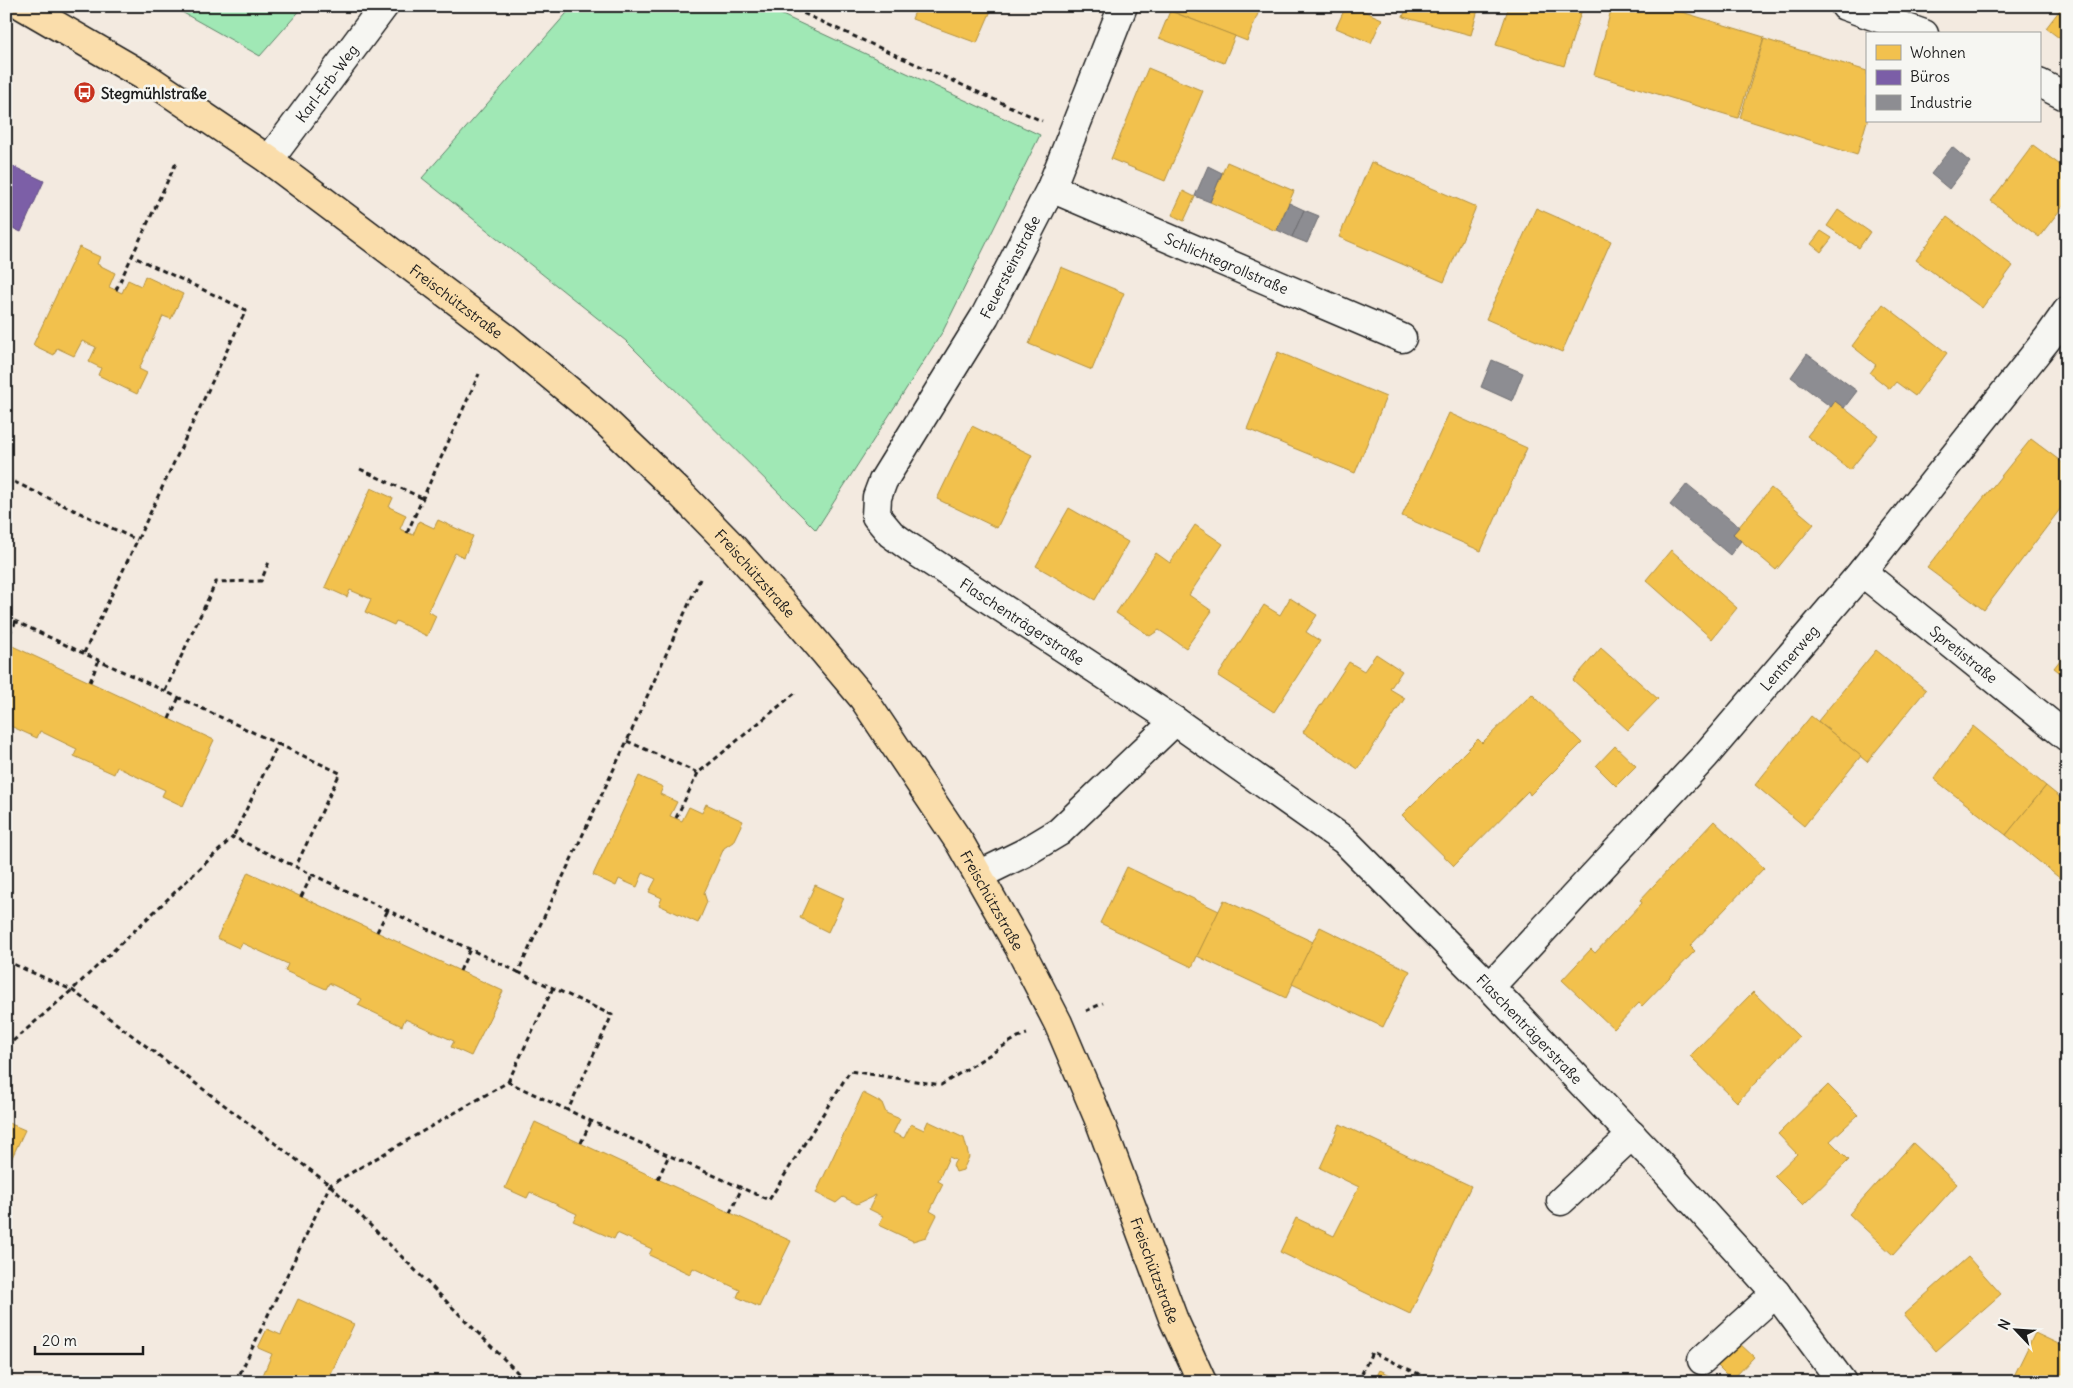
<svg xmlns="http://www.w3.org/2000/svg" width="2073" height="1388" font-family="Delius,sans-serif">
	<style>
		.green { fill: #a0e8b5; stroke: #5e8268 }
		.homes { fill: #f2c14e; stroke: #b2903f }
		.offices { fill: #7b5ea7; stroke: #5e4a7d }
		.industry { fill: #8d8d92; stroke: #6b6b6f }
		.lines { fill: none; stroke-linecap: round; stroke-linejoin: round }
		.minor-casing { stroke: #1c1c1c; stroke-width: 31 }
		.major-casing { stroke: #1c1c1c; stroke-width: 31 }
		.path { stroke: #1c1c1c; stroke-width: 3; stroke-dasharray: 5 4; stroke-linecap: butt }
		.minor { stroke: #f6f6f2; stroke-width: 28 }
		.major { stroke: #faddab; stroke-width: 28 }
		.labels { text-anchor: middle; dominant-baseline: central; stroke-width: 5; stroke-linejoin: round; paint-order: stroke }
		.street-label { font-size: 15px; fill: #1c1c1c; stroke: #f6f6f2 }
		.poi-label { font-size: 15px; font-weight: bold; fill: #1c1c1c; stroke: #f6f6f2; text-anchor: start }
	</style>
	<rect width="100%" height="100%" fill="#f3eae0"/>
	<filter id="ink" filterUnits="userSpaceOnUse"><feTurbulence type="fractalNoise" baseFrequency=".02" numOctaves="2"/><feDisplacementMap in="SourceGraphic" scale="10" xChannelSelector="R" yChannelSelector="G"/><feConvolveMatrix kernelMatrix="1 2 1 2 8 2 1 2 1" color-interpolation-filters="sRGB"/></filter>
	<g filter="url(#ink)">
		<g class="green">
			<polygon points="171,6 304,6 260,56"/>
			<polygon points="573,6 763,6 1040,135 943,331 816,530 626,341 422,178"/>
		</g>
		<g class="homes">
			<polygon points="917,6 993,6 977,43 912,19"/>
			<polygon points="1164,6 1261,6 1247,41 1163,8"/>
			<polygon points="1346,6 1352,6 1382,19 1371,43 1336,28"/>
			<polygon points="1407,6 1479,6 1471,35 1403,17"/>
			<polygon points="1509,6 1583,6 1564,66 1496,45"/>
			<polygon points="1612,6 1662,6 1764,37 1738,118 1594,75"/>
			<polygon points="2063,6 2067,6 2067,44 2046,28"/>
			<polygon points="1170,11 1235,36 1224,63 1159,38"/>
			<polygon points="1764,39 1867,71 1867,121 1857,155 1740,118"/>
			<polygon points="1148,68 1203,91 1165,181 1111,159"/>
			<polygon points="2033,145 2067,170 2067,201 2039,237 1991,201"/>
			<polygon points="1227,162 1294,191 1276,231 1210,202"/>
			<polygon points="1371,162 1476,207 1444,282 1339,237"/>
			<polygon points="1183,191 1195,197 1184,221 1172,215"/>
			<polygon points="1536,208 1611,241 1562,352 1486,319"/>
			<polygon points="1838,210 1870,232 1859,248 1827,226"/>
			<polygon points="1947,217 2013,266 1982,308 1916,260"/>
			<polygon points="1821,231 1832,238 1821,252 1811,244"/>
			<polygon points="79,247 100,257 97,264 115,273 109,287 122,293 128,280 141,286 145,276 183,294 171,319 163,316 139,369 147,373 137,394 98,375 101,368 89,362 96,347 82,341 74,356 57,348 54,355 33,345"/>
			<polygon points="1061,267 1124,293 1092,370 1029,344"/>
			<polygon points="1883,304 1947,353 1915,396 1896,382 1890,389 1870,373 1876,365 1852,346"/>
			<polygon points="1278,352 1386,397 1355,473 1247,429"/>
			<polygon points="1835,401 1878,435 1850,470 1807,436"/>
			<polygon points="1449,413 1527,448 1481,551 1402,516"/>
			<polygon points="972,426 1032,455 997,528 937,499"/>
			<polygon points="2031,439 2067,466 2067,500 1984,610 1927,568"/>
			<polygon points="371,488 393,498 389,507 406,515 400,529 413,535 419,521 434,528 438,520 473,536 464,557 455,553 428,611 436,616 427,636 396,621 394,625 365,612 371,599 350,590 347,597 325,587"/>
			<polygon points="1771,488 1814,524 1776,570 1733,534"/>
			<polygon points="1069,508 1128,542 1095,600 1036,566"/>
			<polygon points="1195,525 1223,544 1189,595 1212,611 1186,648 1159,630 1150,636 1116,613 1156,553 1170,563"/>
			<polygon points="1671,550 1737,608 1712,639 1646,580"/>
			<polygon points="1290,598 1317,615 1306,632 1320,641 1274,712 1218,676 1264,605 1280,615"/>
			<polygon points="6,643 214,740 183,806 162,796 165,790 117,767 114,774 74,756 77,749 40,731 37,738 6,724"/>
			<polygon points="1601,648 1658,699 1628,730 1573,680"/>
			<polygon points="1876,650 1926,690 1867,762 1818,721"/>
			<polygon points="2067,651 2067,678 2054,668"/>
			<polygon points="1376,654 1402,671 1390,689 1405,698 1358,769 1303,732 1349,662 1364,671"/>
			<polygon points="1532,694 1582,743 1530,795 1528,791 1454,866 1402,815 1478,739 1482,743"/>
			<polygon points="1811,716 1861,756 1804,826 1755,785"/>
			<polygon points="1973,726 2046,786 2006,835 1934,779"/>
			<polygon points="1615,746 1636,766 1616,786 1596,766"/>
			<polygon points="639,776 663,787 660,794 677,802 670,816 682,821 689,807 702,813 706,804 743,821 733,842 724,848 704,893 707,902 698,923 659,905 662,898 649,892 656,879 643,873 637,887 619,879 616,886 593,875"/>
			<polygon points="2046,786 2067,803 2067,884 2006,835"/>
			<polygon points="1714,821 1764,868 1690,946 1695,951 1642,1006 1639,1003 1614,1029 1562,980 1591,949 1595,953 1642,903 1640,900"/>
			<polygon points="1127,867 1219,911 1192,967 1100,923"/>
			<polygon points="248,872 503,991 471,1056 451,1047 454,1041 405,1019 402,1026 358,1005 362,999 329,983 326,989 285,971 288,964 242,943 239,948 217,938"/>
			<polygon points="815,885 844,898 828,932 800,918"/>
			<polygon points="1224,900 1313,942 1286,998 1197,956"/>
			<polygon points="1320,927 1410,971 1383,1027 1292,984"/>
			<polygon points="1753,992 1799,1037 1737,1102 1690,1056"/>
			<polygon points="1828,1085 1858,1115 1830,1141 1849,1160 1803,1205 1774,1176 1797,1154 1778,1134"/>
			<polygon points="863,1093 882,1103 886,1113 900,1119 893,1133 904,1138 911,1124 924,1130 928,1121 964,1138 969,1157 963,1170 956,1172 953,1165 956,1160 949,1157 938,1181 943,1184 930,1211 937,1215 926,1237 913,1241 879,1225 883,1216 869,1209 876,1195 857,1204 843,1197 836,1203 816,1193"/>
			<polygon points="6,1122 25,1130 6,1170"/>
			<polygon points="535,1122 791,1241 759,1307 737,1297 740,1290 693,1268 690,1274 649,1255 652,1249 617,1233 614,1239 573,1221 577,1214 530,1192 527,1198 505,1188"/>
			<polygon points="1340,1124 1471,1186 1410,1314 1280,1252 1296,1218 1334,1236 1359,1187 1320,1168"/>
			<polygon points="1913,1143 1957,1184 1893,1255 1849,1214"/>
			<polygon points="1968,1257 2001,1294 1936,1351 1904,1314"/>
			<polygon points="298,1299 354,1324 327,1382 260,1382 272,1354 258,1348 267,1329 281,1335"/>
			<polygon points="2035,1333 2067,1348 2067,1382 2011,1382"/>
			<polygon points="1739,1343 1754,1357 1732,1380 1717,1365"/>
			<polygon points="1380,1370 1405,1382 1374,1382"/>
		</g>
		<polygon class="offices" points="6,163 44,181 21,232 6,225"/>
		<g class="industry">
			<polygon points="1952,147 1970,162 1949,189 1931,174"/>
			<polygon points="1208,166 1222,173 1210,202 1195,196"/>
			<polygon points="1289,203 1304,210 1292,237 1277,230"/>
			<polygon points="1304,210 1319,216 1307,243 1292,237"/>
			<polygon points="1807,354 1857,391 1844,408 1835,401 1831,407 1791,377"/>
			<polygon points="1492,360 1523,373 1512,401 1481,387"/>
			<polygon points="1687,484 1739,527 1733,534 1741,541 1730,555 1670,505"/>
		</g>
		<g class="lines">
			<defs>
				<g id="minor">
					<path id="s1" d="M1123 6 1051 188 985 316 883 481 877 497 876 516 891 534 909 547 1175 721 1344 840 1490 987 1661 1166 1776 1293 1842 1382"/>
					<polyline points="1845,6 1924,34"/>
					<polyline points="2039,83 2067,97"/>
					<path id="s2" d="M269 160 384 6"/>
					<path id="s3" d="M1051 188 1402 338"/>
					<path id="s4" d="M1862 572 2067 737"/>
					<polyline points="979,875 1024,853 1059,832 1175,721"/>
					<path id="s5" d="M1490 987 1705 756 1862 572 2048 338 2067 311"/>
					<polyline points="1561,1201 1632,1135"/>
					<polyline points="1702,1360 1776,1293"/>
				</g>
				<g id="major">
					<path id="s6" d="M23 6 149 79 269 160 507 339 602 418 680 493 729 543 798 621 863 698 960 843 1019 947 1058 1023 1100 1122 1173 1318 1202 1382"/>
				</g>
			</defs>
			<use href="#minor" class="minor-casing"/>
			<use href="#major" class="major-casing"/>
			<g class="path">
				<polyline points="787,6 1042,121"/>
				<polyline points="6,232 9,226"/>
				<polyline points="116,290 177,161"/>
				<polyline points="360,469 422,498"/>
				<polyline points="6,478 137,540"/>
				<polyline points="407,533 479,374"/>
				<polyline points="6,617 278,744 233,837"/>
				<polyline points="6,642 16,621"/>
				<polyline points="84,653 246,310 132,256"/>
				<polyline points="90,682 99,660"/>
				<polyline points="165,691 216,582 261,581 269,562"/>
				<polyline points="169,719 179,697"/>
				<polyline points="627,741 698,773 795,693"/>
				<polyline points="278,744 340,773 296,866"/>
				<polyline points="676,818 698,773"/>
				<polyline points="301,897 312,875"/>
				<polyline points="377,932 388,910"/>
				<polyline points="6,961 72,990 330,1185 527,1382"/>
				<polyline points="460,971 470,949"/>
				<polyline points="518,972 612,1015 568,1110"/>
				<polyline points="1086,1011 1103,1003"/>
				<polyline points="6,1047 72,990 233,837 518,972 627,741 700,579"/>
				<polyline points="508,1082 553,988"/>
				<polyline points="581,1143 591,1121"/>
				<polyline points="658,1179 669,1155"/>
				<polyline points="730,1213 742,1188"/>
				<polyline points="236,1382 330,1185 508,1082 591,1121 769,1200 850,1071 941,1085 1018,1037 1027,1034"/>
				<polyline points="1358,1382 1372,1352 1436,1382"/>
			</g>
			<use href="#minor" class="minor"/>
			<use href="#major" class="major"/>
		</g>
	</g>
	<defs>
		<symbol id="bus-disc" viewBox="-11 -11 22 22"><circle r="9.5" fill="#c8321e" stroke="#f6f6f2"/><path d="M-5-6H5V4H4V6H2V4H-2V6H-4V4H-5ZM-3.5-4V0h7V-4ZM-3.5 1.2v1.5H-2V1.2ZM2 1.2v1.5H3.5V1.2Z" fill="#fff"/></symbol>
	</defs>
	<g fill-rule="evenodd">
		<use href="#bus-disc" x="72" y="80" width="25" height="25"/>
	</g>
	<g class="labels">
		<g class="street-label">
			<text stroke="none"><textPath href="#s2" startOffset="96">Karl-Erb-Weg</textPath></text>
			<text stroke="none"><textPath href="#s3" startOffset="191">Schlichtegrollstraße</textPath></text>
			<text transform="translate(1010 267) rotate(-63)">Feuersteinstraße</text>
			<text stroke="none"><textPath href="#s6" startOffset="525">Freischützstraße</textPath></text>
			<text stroke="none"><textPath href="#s6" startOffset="930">Freischützstraße</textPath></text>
			<text stroke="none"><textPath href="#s1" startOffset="751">Flaschenträgerstraße</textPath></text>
			<text stroke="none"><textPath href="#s4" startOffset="131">Spretistraße</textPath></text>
			<text stroke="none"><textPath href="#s5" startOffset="445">Lentnerweg</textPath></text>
			<text stroke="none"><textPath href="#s6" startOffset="1335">Freischützstraße</textPath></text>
			<text stroke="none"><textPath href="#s1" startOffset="1405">Flaschenträgerstraße</textPath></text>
			<text stroke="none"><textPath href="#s6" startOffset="1740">Freischützstraße</textPath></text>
		</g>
		<g class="poi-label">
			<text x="101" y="93">Stegmühlstraße</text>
		</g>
	</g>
	<rect width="2073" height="1388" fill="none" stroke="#f6f6f2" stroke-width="25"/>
	<rect x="12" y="12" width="2048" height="1363" fill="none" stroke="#1c1c1c" stroke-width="2" filter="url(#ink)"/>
	<rect x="1866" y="32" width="175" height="90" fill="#f6f6f2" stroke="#9f9f9c"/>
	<rect x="1876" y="45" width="25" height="15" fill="#f2c14e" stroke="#9f9f9c"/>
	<text x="1910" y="58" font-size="15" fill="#1c1c1c">Wohnen</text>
	<rect x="1876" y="70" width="25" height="15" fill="#7b5ea7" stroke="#9f9f9c"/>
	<text x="1910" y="82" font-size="15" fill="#1c1c1c">Büros</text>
	<rect x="1876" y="95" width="25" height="15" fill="#8d8d92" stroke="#9f9f9c"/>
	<text x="1910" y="108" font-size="15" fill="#1c1c1c">Industrie</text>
	<g transform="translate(2016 1330) rotate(295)" stroke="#f6f6f2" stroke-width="4" paint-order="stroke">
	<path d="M0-4L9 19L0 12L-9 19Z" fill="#1c1c1c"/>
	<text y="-8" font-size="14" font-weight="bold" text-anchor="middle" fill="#1c1c1c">N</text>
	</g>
	<path d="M35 1346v8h108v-8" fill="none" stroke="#1c1c1c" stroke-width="2.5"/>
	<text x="42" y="1346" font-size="15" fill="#1c1c1c" stroke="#f6f6f2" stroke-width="4" paint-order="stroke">20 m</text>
</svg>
